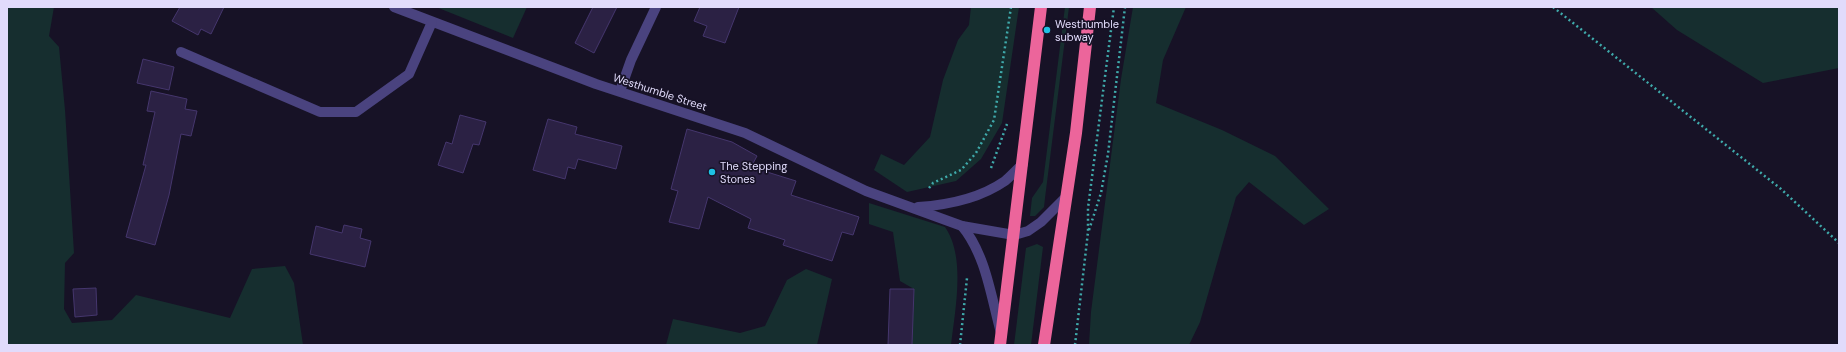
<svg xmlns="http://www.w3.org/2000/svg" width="1846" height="352" font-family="'DM Sans',sans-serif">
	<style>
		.green { fill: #162e2f }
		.building { fill: #2b2144; stroke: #45366d }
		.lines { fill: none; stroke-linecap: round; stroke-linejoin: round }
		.path { stroke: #3faaab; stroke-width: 2.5; stroke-dasharray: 2 3; stroke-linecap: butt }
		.minor { stroke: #4a437f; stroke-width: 10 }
		.highway { stroke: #ec659b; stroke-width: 12 }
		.poi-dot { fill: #1ec1e4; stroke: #171226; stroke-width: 1.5 }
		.labels { text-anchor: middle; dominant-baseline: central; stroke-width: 3.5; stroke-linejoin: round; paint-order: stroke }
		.poi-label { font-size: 11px; fill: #e1dbfb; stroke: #171226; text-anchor: start }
		.street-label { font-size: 11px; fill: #e1dbfb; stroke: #171226 }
	</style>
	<rect width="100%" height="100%" fill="#171226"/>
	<g class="green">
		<polygon points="7,7 54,7 49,36 59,47 65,110 74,253 65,263 64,309 72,323 112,320 136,295 230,318 252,269 285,266 294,283 303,345 7,345"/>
		<polygon points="436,7 527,7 513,38"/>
		<polygon points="971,7 1019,7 1002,123 981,159 956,181 907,192 874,170 881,154 904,165 930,137 943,80 958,40 969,25"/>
		<polygon points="1065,7 1069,7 1045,198 1044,207 1035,216 1030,216 1032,198 1043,182"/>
		<polygon points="1133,7 1186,7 1163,60 1156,103 1222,130 1275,156 1329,209 1304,225 1249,182 1236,197 1200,322 1189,345 1089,345 1091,312 1121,79"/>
		<polygon points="1651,7 1839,7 1839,68 1763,83 1677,30"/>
		<path d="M869 203 945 227C966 257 955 310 951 345H912L914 289 900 281 893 232 869 224Z"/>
		<polygon points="1037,244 1043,247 1031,345 1014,345 1026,248"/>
		<polygon points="806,269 832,279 817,345 666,345 673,319 740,333 765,326 787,280"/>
	</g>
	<g class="building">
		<polygon points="180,7 224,7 211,34 201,29 198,35 172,21"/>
		<polygon points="593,7 617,7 594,53 575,43"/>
		<polygon points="700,7 739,7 725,43 703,36 707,26 694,21"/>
		<polygon points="143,59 174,67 169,90 137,83"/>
		<polygon points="151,91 187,99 185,109 197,111 191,136 181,134 169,195 155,245 126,237 146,165 143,165 155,112 147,111"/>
		<polygon points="460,115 486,122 479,145 473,144 463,173 438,165 446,142 452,144"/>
		<polygon points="548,119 577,127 575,134 622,146 616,169 578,159 575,169 568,167 565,179 533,170"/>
		<polygon points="687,129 732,142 757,156 751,167 796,181 791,195 859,217 853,235 842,232 832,261 783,245 785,240 748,228 751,219 708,197 699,229 669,222 678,191 671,189"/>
		<polygon points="344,225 362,229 360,238 371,241 365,267 310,254 316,226 342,233"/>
		<polygon points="96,288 97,315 75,317 73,289"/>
		<polygon points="890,289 914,289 912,345 888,345"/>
	</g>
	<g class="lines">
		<g class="path">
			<polyline points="1553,7 1781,189 1839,243"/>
			<polyline points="991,168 1007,124"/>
			<polyline points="929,188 933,183 961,170 976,153 994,120 1011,7"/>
			<polyline points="1089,230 1101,193 1108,154 1125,7"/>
			<polyline points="960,345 967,278"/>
			<polyline points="1075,345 1088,232 1088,208 1114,7"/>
		</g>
		<g class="minor">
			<polyline points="394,7 596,84 745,133 866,191 962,226 1014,235 1028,231 1041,222 1067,196"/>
			<polyline points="181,52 320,112 356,112 409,74 432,22"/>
			<polyline points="620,91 631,60 656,7"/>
			<path d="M918 207C948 205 979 199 1005 181 1011 176 1017 169 1023 164"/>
			<path d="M962 226C986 255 991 297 1001 333"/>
		</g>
		<g class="highway">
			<polyline points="1000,345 1041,7"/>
			<polyline points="1044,345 1076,133 1090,7"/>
		</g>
	</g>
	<g class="poi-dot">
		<circle cx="1047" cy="30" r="4"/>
		<circle cx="712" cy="172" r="4"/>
	</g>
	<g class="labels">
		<g class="poi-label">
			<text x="1055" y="24">Westhumble<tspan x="1055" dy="13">subway</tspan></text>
			<text x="720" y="166">The Stepping<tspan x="720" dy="13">Stones</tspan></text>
		</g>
		<g class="street-label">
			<text transform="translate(660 92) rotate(18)">Westhumble Street</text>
		</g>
	</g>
	<rect width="1846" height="352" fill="none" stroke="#e1dbfb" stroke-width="16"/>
</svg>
